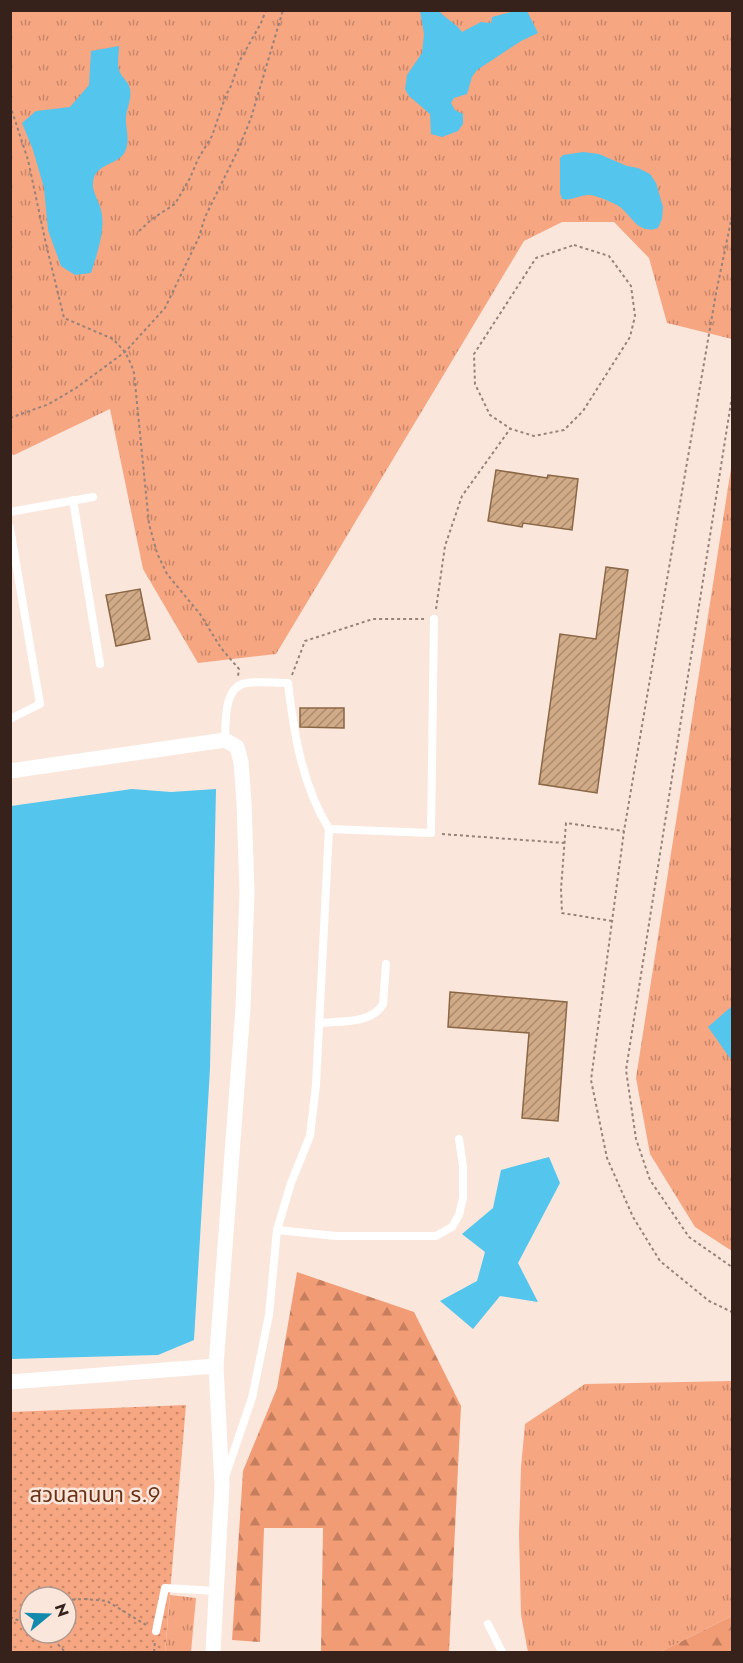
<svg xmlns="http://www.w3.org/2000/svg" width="743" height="1663" font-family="Jost,'Noto Sans Thai',sans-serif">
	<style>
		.grass { fill: url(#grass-tufts) }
		.forest { fill: url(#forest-firs) }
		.park { fill: url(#park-dots); fill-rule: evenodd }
		.water { fill: #54c5ec }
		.building { fill: url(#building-hatch); stroke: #8a6745; stroke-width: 1.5 }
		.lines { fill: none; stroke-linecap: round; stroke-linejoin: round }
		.path { stroke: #97837a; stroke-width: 2; stroke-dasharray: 3 3; stroke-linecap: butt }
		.service { stroke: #fff; stroke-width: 8 }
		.minor { stroke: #fff; stroke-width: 15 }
		.labels { text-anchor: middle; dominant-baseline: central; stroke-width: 5; stroke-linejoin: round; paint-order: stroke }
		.park-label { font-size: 22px; fill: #693217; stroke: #fbe6dc }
	</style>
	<defs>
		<pattern id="grass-tufts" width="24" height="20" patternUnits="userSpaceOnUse" patternTransform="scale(1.5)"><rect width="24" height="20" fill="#f7a682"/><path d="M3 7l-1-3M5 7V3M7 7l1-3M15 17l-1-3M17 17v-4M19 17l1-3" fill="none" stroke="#c9876a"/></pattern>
		<pattern id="forest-firs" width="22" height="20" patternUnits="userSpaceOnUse" patternTransform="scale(1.5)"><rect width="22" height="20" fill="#f29c75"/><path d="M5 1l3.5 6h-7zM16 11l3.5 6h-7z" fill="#c57f5f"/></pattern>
		<pattern id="park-dots" width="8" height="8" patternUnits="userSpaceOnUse" patternTransform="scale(1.5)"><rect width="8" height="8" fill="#f7a682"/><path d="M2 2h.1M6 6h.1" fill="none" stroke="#c9876a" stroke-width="1.8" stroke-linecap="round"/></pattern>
		<pattern id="building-hatch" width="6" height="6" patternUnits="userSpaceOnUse" patternTransform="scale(1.5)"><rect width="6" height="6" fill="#d1ab87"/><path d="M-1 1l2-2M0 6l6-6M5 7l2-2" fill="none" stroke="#aa8b6e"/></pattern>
	</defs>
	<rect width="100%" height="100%" fill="#fbe6dc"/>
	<g class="grass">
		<polygon points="10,11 732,11 732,339 667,323 649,258 614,222 562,222 524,241 276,654 198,663 143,569 110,409 14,455 11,454"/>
		<polygon points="732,462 732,1251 695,1227 650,1154 636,1078"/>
		<polygon points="732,1381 732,1616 660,1652 528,1652 521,1615 519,1534 521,1467 525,1424 585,1384"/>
		<polygon points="170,1595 196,1598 191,1652 165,1652"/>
	</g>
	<g class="forest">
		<polygon points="297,1272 414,1312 461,1406 449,1652 321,1652 323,1528 264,1528 260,1642 232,1640 243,1471 277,1388"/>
		<polygon points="732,1616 732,1652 660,1652"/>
	</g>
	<path class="park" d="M186 1405 165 1652H11V1412ZM30 1597H66V1633H30Z"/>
	<g class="water">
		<path d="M420 11H439C445 18 458 25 462 32L481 22 491 23 492 17 511 12 527 11 538 33 521 41 477 70 472 77 467 94 454 98 451 103 455 110 463 114V124L458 131 442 137 431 134 430 114 409 96 405 89 407 75 422 53 424 34Z"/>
		<path d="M119 46C119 53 117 63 119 70 121 77 129 82 130 89 132 99 127 107 126 117 125 127 130 138 126 149 121 166 94 162 93 183 92 192 99 201 101 210 106 229 97 254 91 273L75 275 61 266 48 230 44 188 33 150 22 123 36 111 70 107 89 85 91 51Z"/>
		<path d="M583 152 599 154 627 166 638 168 650 174 656 183 663 207 662 219 658 228C638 235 632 216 620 207 615 203 595 195 589 195 579 195 572 201 562 199L560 193V158L563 155Z"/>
		<polygon points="132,789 171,792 216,789 210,1068 194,1340 158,1355 11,1359 11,806"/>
		<polygon points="732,1006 732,1061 708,1027"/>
		<polygon points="549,1157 560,1183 518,1263 538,1302 500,1296 473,1329 440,1301 477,1281 485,1252 462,1234 493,1208 501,1170"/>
	</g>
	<g class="building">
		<polygon points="496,470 547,478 548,475 578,479 572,530 523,523 522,527 488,521"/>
		<polygon points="606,567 628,570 597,793 539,784 560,634 596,639"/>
		<polygon points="140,589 150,639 116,646 106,595"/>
		<polygon points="300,708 344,708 344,728 300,727"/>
		<polygon points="450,992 567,1002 558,1121 522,1118 529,1033 448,1027"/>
	</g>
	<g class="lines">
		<g class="path">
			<polyline points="10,105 28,160 46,244 64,318 113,339 125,352 131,364 134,373 149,524 157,553 167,574 200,614 221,648 239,669 238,676"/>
			<polyline points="732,216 716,293 624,831 591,1080 607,1158 633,1217 660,1261 709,1301 732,1312"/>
			<polyline points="139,231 152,219 175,204 190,178 198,159 212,136 226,95 231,86 239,62 261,23 266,10"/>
			<polygon points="574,245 609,256 631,286 635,316 630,337 583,411 564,430 534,436 511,429 490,415 475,384 474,354 536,258"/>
			<polyline points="732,396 626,1070 636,1139 650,1180 689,1237 732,1267"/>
			<polyline points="10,418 49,404 76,388 125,352 165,308 199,237 205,217 238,150 251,118 283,10"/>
			<polyline points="436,609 445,546 462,496 510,429"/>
			<polyline points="292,675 305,641 373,619 424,619"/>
			<polyline points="442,834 564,843"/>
			<polyline points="612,921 562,913 561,889 566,823 624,831"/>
			<polyline points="66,1600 85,1599 107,1601 146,1625"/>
			<polyline points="10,1617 30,1625"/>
			<polyline points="44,1633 53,1639 65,1652"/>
			<polyline points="154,1652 155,1640"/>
		</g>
		<g class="service">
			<polyline points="73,500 100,664"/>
			<polyline points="10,512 93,497"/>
			<polyline points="10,528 40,704 10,719"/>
			<path d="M225 740C226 723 223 687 246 683 259 681 275 683 288 683 294 734 302 785 329 829L316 1085 310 1136 291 1183 277 1230 269 1315 252 1398 225 1477"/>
			<polyline points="329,829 431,833 434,619"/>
			<path d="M319 1023C340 1021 372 1024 383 1004L386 964"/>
			<polyline points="277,1230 336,1236 436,1236 452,1227 459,1215 463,1198 463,1166 459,1139"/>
			<polyline points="488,1624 502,1652"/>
			<polyline points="156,1631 165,1588 216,1591"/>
		</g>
		<g class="minor">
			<polyline points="10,771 225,740 237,747 241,762 244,803 247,891 243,1008 216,1366 222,1486 213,1652"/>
			<polyline points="10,1382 216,1366"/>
		</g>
	</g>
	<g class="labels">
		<g class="park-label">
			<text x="95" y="1494">สวนลานนา ร.9</text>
		</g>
	</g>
	<rect width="743" height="1663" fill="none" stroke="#36221a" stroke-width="24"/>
	<g transform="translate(48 1615) rotate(71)"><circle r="28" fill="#fbe6dc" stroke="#ac988e" stroke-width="1.5"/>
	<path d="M0-4.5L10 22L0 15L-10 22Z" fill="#128aad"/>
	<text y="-9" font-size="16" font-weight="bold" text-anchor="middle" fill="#36221a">N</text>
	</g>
</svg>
